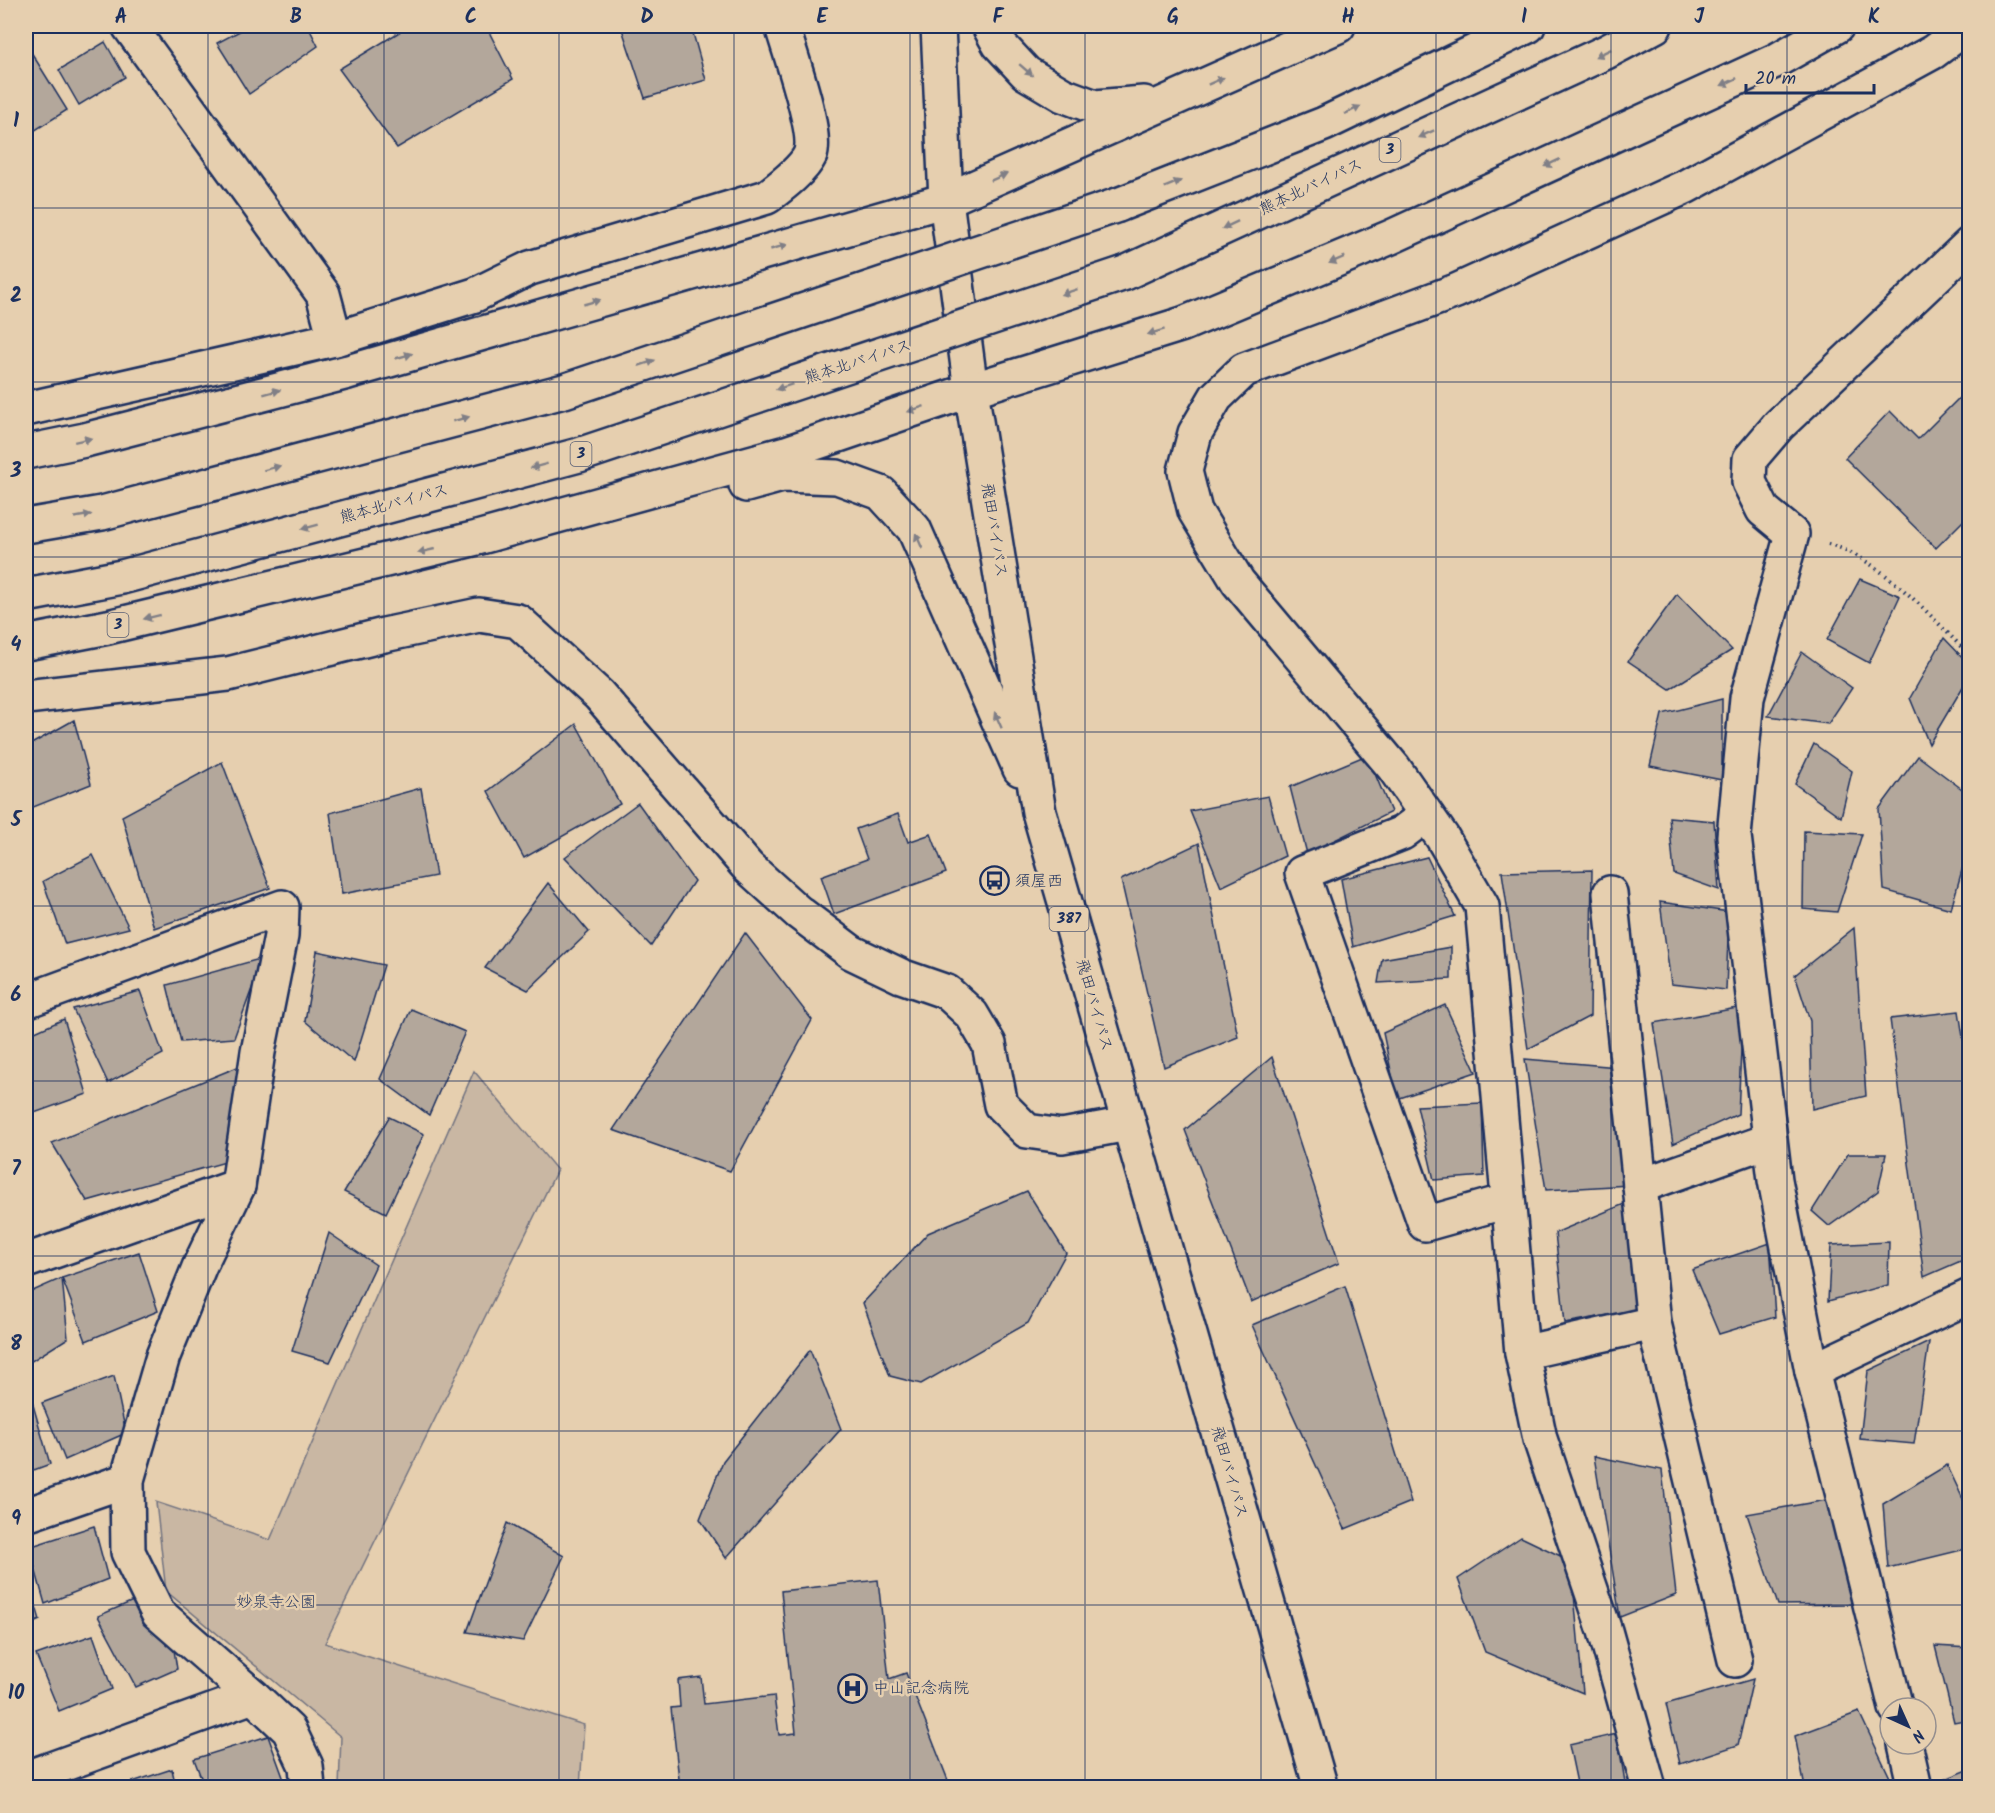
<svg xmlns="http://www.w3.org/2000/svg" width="1995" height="1813" font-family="Kalam,'Klee One',sans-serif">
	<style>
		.green { fill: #c9b7a3; stroke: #727380; stroke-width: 1.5 }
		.building { fill: #b3a79b; stroke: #1b2f5e; stroke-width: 1.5 }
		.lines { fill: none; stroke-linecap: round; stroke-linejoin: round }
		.minor-casing { stroke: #1b2f5e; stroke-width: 38 }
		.trunk-casing { stroke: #1b2f5e; stroke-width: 38 }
		.path { stroke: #1b2f5e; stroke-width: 4; stroke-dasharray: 1.5 4.5; stroke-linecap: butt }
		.minor { stroke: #e6cfaf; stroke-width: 33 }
		.trunk { stroke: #e6cfaf; stroke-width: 33 }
		.trunk-bridge-casing { stroke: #1b2f5e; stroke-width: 38; stroke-linecap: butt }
		.trunk-bridge { stroke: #e6cfaf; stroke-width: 33 }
		.oneway { fill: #807f86 }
		.grid { fill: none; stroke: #1b2f5e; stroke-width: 1.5; stroke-opacity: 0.55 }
		.labels { text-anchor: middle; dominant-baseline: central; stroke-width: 5; stroke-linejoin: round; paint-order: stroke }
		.shield { fill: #e6cfaf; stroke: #585f76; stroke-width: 1.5 }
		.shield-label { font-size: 15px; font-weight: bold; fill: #1b2f5e }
		.street-label { font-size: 16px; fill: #1b2f5e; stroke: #e6cfaf }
		.poi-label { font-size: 16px; fill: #1b2f5e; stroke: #e6cfaf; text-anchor: start }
		.park-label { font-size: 16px; fill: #2c3d65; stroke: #e6cfaf }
		.neatline { fill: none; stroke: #1b2f5e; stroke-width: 2 }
		.grid-label { font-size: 20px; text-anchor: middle; font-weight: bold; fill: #1b2f5e }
	</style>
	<rect width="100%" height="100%" fill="#e6cfaf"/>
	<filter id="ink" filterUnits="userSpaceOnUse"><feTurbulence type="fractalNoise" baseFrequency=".0167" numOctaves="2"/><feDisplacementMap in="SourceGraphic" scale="12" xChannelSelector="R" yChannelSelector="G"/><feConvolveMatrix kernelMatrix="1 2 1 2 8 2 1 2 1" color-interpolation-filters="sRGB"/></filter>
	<g filter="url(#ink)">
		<polygon class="green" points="474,1071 557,1170 325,1643 584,1725 580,1787 339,1787 341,1737 166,1591 156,1502 270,1540"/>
		<g class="building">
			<polygon points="249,26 308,26 318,46 249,94 217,43"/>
			<polygon points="409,26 486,26 513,79 397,148 339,69"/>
			<polygon points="621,26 691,26 706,80 645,98"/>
			<polygon points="105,42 125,77 79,105 59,70"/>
			<polygon points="26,44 67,110 26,136"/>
			<polygon points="1970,387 1970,514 1936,548 1845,458 1890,411 1918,439"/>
			<polygon points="1860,579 1900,596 1869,663 1827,640"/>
			<polygon points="1677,594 1732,650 1670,689 1628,661"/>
			<polygon points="1944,638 1970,665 1970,675 1929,744 1910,698"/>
			<polygon points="1802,652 1852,688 1828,724 1768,716"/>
			<polygon points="1722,699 1722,780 1650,766 1662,714"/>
			<polygon points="74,720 91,784 26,810 26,747"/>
			<polygon points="576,724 620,804 524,858 488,791"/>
			<polygon points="1814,744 1852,771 1841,817 1795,784"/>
			<polygon points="1367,755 1391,812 1307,854 1290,787"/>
			<polygon points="1918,756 1970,795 1970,842 1951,909 1884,890 1879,809"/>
			<polygon points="222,762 270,888 154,928 122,816"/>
			<polygon points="421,788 436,876 342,894 330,813"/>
			<polygon points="1268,796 1285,856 1221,887 1190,811"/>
			<polygon points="638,803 694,881 651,946 565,857"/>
			<polygon points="898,814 908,842 931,834 946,873 834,914 821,876 867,859 856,829"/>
			<polygon points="1669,817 1714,821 1719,890 1674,874"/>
			<polygon points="1804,831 1862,834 1837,912 1803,909"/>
			<polygon points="1199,843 1238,1037 1164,1067 1121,880"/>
			<polygon points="93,855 129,928 65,944 43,881"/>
			<polygon points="1427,857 1455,916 1353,947 1341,879"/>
			<polygon points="1592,870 1590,1016 1528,1049 1502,872"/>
			<polygon points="548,883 589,932 528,990 485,968"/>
			<polygon points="1660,902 1729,912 1726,990 1671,984"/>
			<polygon points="1854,928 1866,1096 1812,1109 1810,1021 1795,975"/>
			<polygon points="745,933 812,1020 730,1171 613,1130"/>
			<polygon points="1451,947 1451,979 1378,983 1382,959"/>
			<polygon points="317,951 384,965 354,1062 305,1021"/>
			<polygon points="263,958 234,1038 181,1042 167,985"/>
			<polygon points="140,991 163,1054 108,1083 73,1009"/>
			<polygon points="1445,1005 1476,1072 1397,1099 1383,1033"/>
			<polygon points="1743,1007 1738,1114 1673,1144 1654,1023"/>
			<polygon points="411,1009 465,1032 429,1115 380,1079"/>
			<polygon points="1959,1011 1970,1083 1970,1257 1924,1277 1890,1019"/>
			<polygon points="64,1019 87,1094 26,1116 26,1036"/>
			<polygon points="1272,1057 1339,1263 1251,1302 1185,1130"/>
			<polygon points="1525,1059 1618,1067 1629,1185 1546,1190"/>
			<polygon points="240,1066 229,1161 87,1201 52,1143"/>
			<polygon points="1482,1103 1484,1176 1434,1180 1417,1106"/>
			<polygon points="389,1117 424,1134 386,1213 344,1192"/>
			<polygon points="1848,1154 1886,1154 1878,1191 1829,1226 1812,1211"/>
			<polygon points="1027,1191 1066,1253 1028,1323 921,1384 890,1376 863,1303 928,1233"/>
			<polygon points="1624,1204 1643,1309 1565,1323 1555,1233"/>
			<polygon points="329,1233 376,1265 330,1362 292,1351"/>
			<polygon points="1889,1242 1888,1285 1828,1301 1831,1245"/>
			<polygon points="1770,1243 1775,1317 1719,1334 1692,1270"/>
			<polygon points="139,1252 158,1311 86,1341 62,1278"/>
			<polygon points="62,1278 68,1338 30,1362 26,1353 26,1294"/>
			<polygon points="1345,1286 1411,1502 1345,1529 1252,1325"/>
			<polygon points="1929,1342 1914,1444 1860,1439 1868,1371"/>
			<polygon points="810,1350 841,1429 726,1558 700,1519 723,1461"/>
			<polygon points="114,1376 126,1433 65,1460 42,1403"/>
			<polygon points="31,1398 50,1464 26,1473 26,1401"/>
			<polygon points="1594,1456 1662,1470 1676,1595 1620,1617"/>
			<polygon points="1947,1465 1970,1514 1970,1548 1888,1568 1883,1504"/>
			<polygon points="1844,1497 1851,1604 1778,1605 1747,1514"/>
			<polygon points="507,1523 564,1556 523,1641 467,1632"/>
			<polygon points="94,1526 108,1579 45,1604 29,1547"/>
			<polygon points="1521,1537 1571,1561 1583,1693 1485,1652 1458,1579"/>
			<polygon points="26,1572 40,1620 26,1626"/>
			<polygon points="878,1580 889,1679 906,1673 951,1788 680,1788 671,1708 680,1707 678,1680 701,1677 704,1704 774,1696 779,1735 796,1733 781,1591"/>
			<polygon points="140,1598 173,1644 177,1669 136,1687 98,1616"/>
			<polygon points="93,1635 112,1689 59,1711 36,1655"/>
			<polygon points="1935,1646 1970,1648 1970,1719 1954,1722"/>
			<polygon points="1753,1679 1738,1745 1680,1764 1666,1704"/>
			<polygon points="26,1696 29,1710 26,1713"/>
			<polygon points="1859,1712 1895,1788 1805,1788 1795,1736"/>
			<polygon points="1617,1734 1626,1788 1578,1788 1569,1745"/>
			<polygon points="268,1736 287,1788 205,1788 194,1759"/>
			<polygon points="172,1769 176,1788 114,1788"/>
			<polygon points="1970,1769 1970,1788 1945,1788 1943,1780"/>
		</g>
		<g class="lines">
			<defs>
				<g id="minor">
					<polyline points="129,26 323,294 335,339"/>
					<path d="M26 409 335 339 475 295 530 268 767 197C780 187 803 170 810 155 819 133 789 51 782 26"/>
					<polyline points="26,697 228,674 384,635 479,615 518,621 599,695 748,867 798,912 851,952 901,976 947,992 972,1015 989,1044 1001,1105 1027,1131 1062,1136 1128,1124"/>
					<polyline points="1426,815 1402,833 1302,873 1425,1224 1507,1201"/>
					<polyline points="1610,893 1640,1186 1770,1140"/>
					<polyline points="26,1001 282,907 281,936 258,1052 238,1186 200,1265 163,1356 127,1480 128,1552 158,1613 253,1696 289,1730 306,1766 308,1788"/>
					<polyline points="1640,1186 1654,1323 1735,1660"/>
					<polyline points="26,1261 238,1186"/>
					<polyline points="1522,1353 1654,1323"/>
					<polyline points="1812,1371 1970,1296"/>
					<polyline points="26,1515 127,1480"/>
					<polyline points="1896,1708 1812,1371 1775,1180 1734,836 1747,698 1792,534 1763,510 1749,482 1750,459 1779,425 1970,244"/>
					<polyline points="1905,1744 1915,1788"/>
					<polyline points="26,1778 253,1696"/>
					<polyline points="1649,1788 1605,1631 1540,1439 1522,1353 1482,906 1442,837 1394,768 1238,582 1195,511 1185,471 1195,433 1216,397 1244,370 1456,291 1685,187 1933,52 1968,26"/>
				</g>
				<g id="trunk">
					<polyline points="938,26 946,200 971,390 1039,812 1321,1788"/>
					<polyline points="989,26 999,44 1026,73 1063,95 1095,107 1144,103"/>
					<polyline points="1118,205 1324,124 1528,26"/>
					<polyline points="1125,273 1606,52 1655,26"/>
					<polyline points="26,452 85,440 348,372 946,200 1338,26"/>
					<polyline points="746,485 782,475 837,477 881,493 914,529 1020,769"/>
					<polyline points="26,643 108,627 477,538 786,453 971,390 1183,324 1391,237 1777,60 1837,26"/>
				</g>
			</defs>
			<use href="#minor" class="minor-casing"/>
			<use href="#trunk" class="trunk-casing"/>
			<path class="path" d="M1828 544C1879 557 1934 619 1970 656"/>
			<use href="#minor" class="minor"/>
			<use href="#trunk" class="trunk"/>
			<defs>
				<g id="trunk-bridge">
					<polyline points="26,526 102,513 564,391 1118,205"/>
					<polyline points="26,595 122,577 579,455 1125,273"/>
				</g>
			</defs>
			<use href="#trunk-bridge" class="trunk-bridge-casing"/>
			<use href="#trunk-bridge" class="trunk-bridge"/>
		</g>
		<defs><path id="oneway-solid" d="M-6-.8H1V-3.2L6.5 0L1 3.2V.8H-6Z" transform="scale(1.5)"/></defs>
		<g class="oneway">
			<use href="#oneway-solid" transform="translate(1603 53) rotate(154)"/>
			<use href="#oneway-solid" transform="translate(1026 70) rotate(41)"/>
			<use href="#oneway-solid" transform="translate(1216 81) rotate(-24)"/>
			<use href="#oneway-solid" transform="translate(1729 82) rotate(155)"/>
			<use href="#oneway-solid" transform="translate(1353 110) rotate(-26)"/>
			<use href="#oneway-solid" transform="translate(1426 134) rotate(156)"/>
			<use href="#oneway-solid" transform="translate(1552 163) rotate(155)"/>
			<use href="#oneway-solid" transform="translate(999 177) rotate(-24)"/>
			<use href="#oneway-solid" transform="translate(1173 184) rotate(-22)"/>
			<use href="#oneway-solid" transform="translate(1230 225) rotate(155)"/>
			<use href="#oneway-solid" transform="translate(779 247) rotate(-16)"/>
			<use href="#oneway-solid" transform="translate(1337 260) rotate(157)"/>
			<use href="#oneway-solid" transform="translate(1069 292) rotate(162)"/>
			<use href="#oneway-solid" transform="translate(592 302) rotate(-16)"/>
			<use href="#oneway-solid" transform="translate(1156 332) rotate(163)"/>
			<use href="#oneway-solid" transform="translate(404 356) rotate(-16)"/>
			<use href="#oneway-solid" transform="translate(647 363) rotate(-19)"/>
			<use href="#oneway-solid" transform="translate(784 387) rotate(162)"/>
			<use href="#oneway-solid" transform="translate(272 392) rotate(-15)"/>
			<use href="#oneway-solid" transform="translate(916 409) rotate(161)"/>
			<use href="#oneway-solid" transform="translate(461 419) rotate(-15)"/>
			<use href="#oneway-solid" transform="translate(83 440) rotate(-12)"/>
			<use href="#oneway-solid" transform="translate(539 466) rotate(165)"/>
			<use href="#oneway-solid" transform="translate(272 468) rotate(-15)"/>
			<use href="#oneway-solid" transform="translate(83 516) rotate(-10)"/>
			<use href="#oneway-solid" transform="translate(310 527) rotate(165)"/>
			<use href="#oneway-solid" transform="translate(919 541) rotate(-114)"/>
			<use href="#oneway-solid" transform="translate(426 551) rotate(167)"/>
			<use href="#oneway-solid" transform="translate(152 617) rotate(166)"/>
			<use href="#oneway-solid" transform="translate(998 720) rotate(-114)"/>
		</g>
	</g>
	<path class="grid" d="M208 26V1788M384 26V1788M559 26V1788M734 26V1788M910 26V1788M1085 26V1788M1261 26V1788M1436 26V1788M1611 26V1788M1787 26V1788M26 208H1970M26 382H1970M26 557H1970M26 732H1970M26 906H1970M26 1081H1970M26 1256H1970M26 1431H1970M26 1605H1970"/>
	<defs>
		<symbol id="bus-ring" viewBox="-11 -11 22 22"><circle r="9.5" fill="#e6cfaf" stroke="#1b2f5e" stroke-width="1.5"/><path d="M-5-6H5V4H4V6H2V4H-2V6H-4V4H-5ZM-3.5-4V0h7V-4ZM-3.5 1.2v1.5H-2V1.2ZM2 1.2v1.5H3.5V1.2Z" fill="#1b2f5e"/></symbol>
		<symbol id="hospital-ring" viewBox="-11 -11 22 22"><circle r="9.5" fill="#e6cfaf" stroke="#1b2f5e" stroke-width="1.5"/><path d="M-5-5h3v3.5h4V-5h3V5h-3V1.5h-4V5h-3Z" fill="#1b2f5e"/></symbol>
	</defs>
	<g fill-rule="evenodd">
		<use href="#bus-ring" x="978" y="864" width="33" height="33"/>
		<use href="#hospital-ring" x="836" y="1672" width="33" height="33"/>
	</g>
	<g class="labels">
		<g class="shield">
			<rect x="1379.5" y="138" width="21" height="24" rx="4.5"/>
			<rect x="570.5" y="442" width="21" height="24" rx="4.5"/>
			<rect x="107.5" y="613" width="21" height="24" rx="4.5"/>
			<rect x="1049.5" y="907" width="39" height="24" rx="4.5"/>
		</g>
		<g class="shield-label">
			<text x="1390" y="150">3</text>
			<text x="581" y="454">3</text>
			<text x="118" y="625">3</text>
			<text x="1069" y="919">387</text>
		</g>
		<g class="street-label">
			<text transform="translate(1311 187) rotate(-25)">熊本北バイパス</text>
			<text transform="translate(858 362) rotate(-18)">熊本北バイパス</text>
			<text transform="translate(394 504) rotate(-15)">熊本北バイパス</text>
			<text transform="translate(994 530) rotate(81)">飛田バイパス</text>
			<text transform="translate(1094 1005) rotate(74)">飛田バイパス</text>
			<text transform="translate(1229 1472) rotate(74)">飛田バイパス</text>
		</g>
		<g class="poi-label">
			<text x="1015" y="881">須屋西</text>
			<text x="873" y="1688">中山記念病院</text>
		</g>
		<g class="park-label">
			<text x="276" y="1602">妙泉寺公園</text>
		</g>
	</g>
	<rect width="1995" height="1813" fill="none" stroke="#e6cfaf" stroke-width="66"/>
	<g transform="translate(1908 1726) rotate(135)"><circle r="28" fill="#e6cfaf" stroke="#958f8f" stroke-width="1.5"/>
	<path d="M0-4.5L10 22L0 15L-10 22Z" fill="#1b2f5e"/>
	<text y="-9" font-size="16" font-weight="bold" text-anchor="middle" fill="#1b2f5e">N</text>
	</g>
	<path d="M1746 84v9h128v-9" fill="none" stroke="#1b2f5e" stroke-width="3"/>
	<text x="1755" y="84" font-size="18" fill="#1b2f5e" stroke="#e6cfaf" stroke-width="4.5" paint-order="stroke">20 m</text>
	<rect x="33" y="33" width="1929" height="1747" class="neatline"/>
	<g class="grid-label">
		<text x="121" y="23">A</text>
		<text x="296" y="23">B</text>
		<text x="471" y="23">C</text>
		<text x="647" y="23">D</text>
		<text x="822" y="23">E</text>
		<text x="998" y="23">F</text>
		<text x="1173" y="23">G</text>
		<text x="1348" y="23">H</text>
		<text x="1524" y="23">I</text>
		<text x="1699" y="23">J</text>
		<text x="1874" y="23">K</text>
		<text x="16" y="127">1</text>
		<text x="16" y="302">2</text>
		<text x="16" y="477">3</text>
		<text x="16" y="651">4</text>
		<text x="16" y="826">5</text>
		<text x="16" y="1001">6</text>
		<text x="16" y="1175">7</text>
		<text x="16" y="1350">8</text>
		<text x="16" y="1525">9</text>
		<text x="16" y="1699">10</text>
	</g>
</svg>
